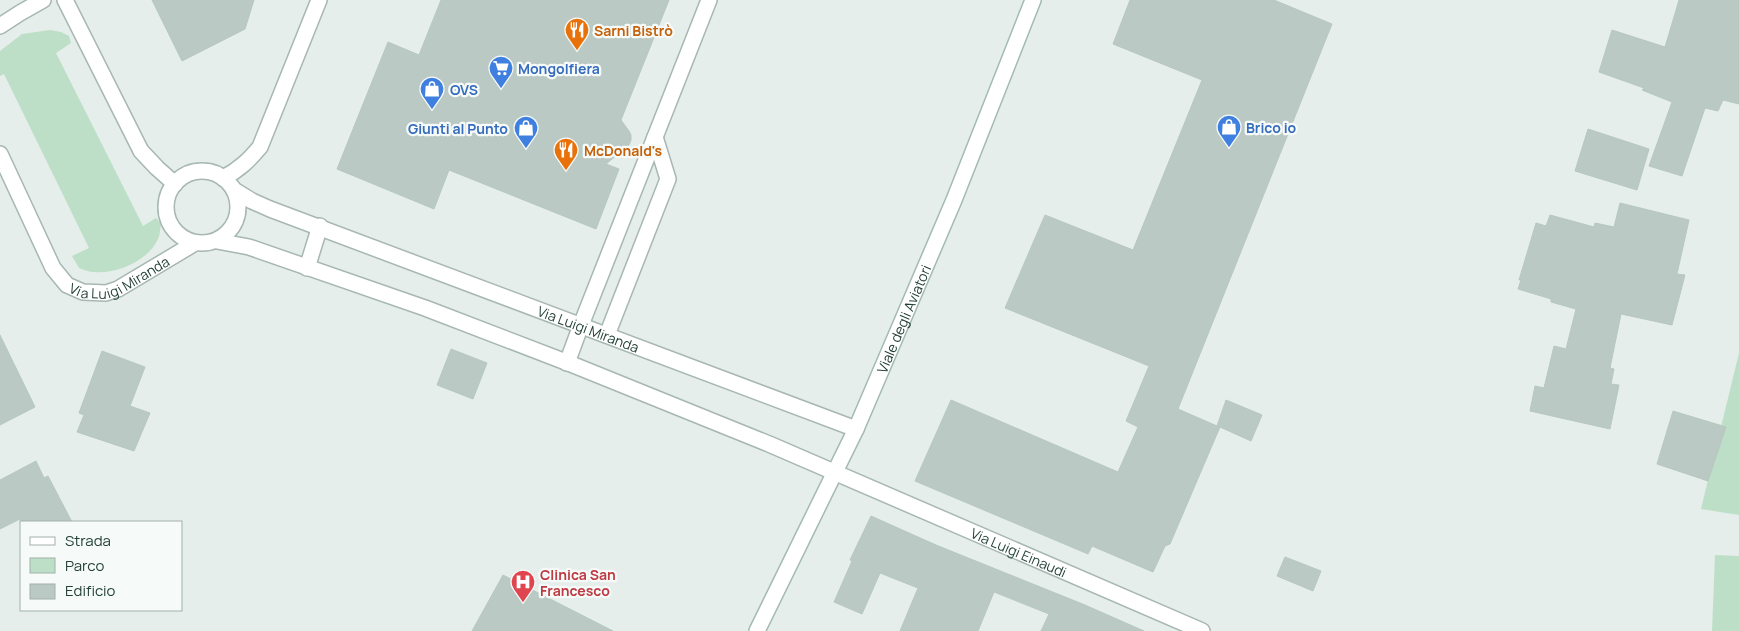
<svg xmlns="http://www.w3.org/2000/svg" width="1739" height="631" font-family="Manrope,sans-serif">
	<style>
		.green { fill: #bedfc7 }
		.building { fill: #bac9c3; stroke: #b7c8c1 }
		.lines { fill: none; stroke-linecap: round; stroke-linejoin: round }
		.lane-casing { stroke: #a7b7b1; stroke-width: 18 }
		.street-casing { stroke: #a7b7b1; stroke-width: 18 }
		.secondary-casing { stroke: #a3bab2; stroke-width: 18 }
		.lane { stroke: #fff; stroke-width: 15 }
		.street { stroke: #fff; stroke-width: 15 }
		.secondary { stroke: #fff; stroke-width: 15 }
		.labels { text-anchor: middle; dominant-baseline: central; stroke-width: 4.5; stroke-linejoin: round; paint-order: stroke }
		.food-label { font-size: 14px; font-weight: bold; fill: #c56008; stroke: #f6faf8; text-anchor: start }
		.shop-label { font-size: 14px; font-weight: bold; fill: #366cbe; stroke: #f6faf8; text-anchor: start }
		.street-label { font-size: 14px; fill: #244139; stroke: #f6faf8 }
		.health-label { font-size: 14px; font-weight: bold; fill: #be3a42; stroke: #f6faf8; text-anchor: start }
	</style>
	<rect width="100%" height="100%" fill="#e5eeea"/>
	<g class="green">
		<path d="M50 30 61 32 69 36 71 43 56 53 143 226 156 218 161 224C160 229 160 235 158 239 148 261 117 274 94 272 89 272 84 270 79 268L72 256 89 248 4 74 0 76V51L22 34Z"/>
		<polygon points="1739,353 1739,515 1701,509"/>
		<polygon points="1715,555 1739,556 1739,631 1712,631"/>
	</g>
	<g class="building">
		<polygon points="152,0 254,0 245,29 182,61"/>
		<polygon points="441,0 669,0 621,120 629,131 631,135 631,140 629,145 606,164 619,169 596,229 449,170 434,209 337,169 388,42 419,55"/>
		<polygon points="1130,0 1274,0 1332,24 1178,409 1217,426 1226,400 1262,415 1251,441 1220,427 1170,544 1165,546 1153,572 1092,546 1088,554 915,481 951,400 1118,472 1138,427 1126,421 1149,366 1005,308 1045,215 1133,250 1202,80 1113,44"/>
		<polygon points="1679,0 1739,0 1739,104 1723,100 1718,111 1705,108 1682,176 1649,166 1672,102 1642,90 1644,88 1599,72 1612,30 1665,47"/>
		<polygon points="1588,129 1649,149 1637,190 1575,171"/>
		<polygon points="1620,203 1689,220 1677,274 1685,275 1672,325 1621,314 1610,368 1614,369 1611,384 1619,385 1610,429 1530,411 1535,386 1544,388 1554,346 1566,349 1576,309 1551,302 1551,299 1518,289 1521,280 1519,280 1536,223 1546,226 1550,215 1594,227 1595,223 1614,227"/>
		<polygon points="0,335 35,407 0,425"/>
		<polygon points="451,349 487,363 473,399 437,385"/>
		<polygon points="102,351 145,367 130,406 150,413 134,451 77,432 84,415 79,413"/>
		<polygon points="1673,411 1726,427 1708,481 1657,464"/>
		<polygon points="36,461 44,478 48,476 72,522 22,522 20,519 0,529 0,480"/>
		<polygon points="871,516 936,545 1085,605 1144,631 1041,631 1049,614 994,592 978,631 900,631 918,588 880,573 862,614 834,602 852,561 850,560"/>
		<polygon points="1285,557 1321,571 1313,591 1277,576"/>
		<polygon points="503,575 613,631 472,631"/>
	</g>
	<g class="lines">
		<defs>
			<g id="lane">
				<polyline points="581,325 709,0"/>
				<polyline points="607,335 668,179 655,137"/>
			</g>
			<g id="street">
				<polyline points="65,0 141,151 157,168 175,184"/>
				<polyline points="0,26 20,13 43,0"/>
				<path id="s1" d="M0 154 53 268 67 285 83 292 106 293 118 289 195 243"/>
				<circle cx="202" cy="207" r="36"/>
				<path d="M223 178C239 170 249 160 260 147L319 0"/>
				<path id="s2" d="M234 190 252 201 270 209 856 429"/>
				<path id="s3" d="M217 241 249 247 425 308 571 364 769 444 1202 631"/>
				<polyline points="307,268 320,226"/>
				<polyline points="567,363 581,325"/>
			</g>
			<g id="secondary">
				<path id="s4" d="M757 631 856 429 954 200 1033 0"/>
			</g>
		</defs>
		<use href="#lane" class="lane-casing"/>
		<use href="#street" class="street-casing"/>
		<use href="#secondary" class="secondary-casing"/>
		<use href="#lane" class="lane"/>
		<use href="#street" class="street"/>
		<use href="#secondary" class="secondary"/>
	</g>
	<defs>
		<symbol id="restaurant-pin" viewBox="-11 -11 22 30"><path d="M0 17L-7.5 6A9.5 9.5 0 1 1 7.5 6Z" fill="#e8710a" stroke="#f6faf8"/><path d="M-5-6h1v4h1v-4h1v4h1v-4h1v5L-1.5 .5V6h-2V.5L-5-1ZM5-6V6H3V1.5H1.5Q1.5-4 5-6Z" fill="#fff"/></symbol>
		<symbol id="supermarket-pin" viewBox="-11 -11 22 30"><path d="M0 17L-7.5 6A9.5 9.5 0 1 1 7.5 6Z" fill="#3f7fe0" stroke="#f6faf8"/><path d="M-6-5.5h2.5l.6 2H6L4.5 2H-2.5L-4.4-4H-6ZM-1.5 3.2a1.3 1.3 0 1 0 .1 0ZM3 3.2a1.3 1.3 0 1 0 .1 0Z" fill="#fff"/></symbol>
		<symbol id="shop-pin" viewBox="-11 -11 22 30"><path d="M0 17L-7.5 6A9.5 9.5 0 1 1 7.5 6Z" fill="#3f7fe0" stroke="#f6faf8"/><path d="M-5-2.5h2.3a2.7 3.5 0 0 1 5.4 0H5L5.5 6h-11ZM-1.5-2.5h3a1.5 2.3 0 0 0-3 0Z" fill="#fff"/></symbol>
		<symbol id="hospital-pin" viewBox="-11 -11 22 30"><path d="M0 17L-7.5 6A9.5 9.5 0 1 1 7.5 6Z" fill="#e0444e" stroke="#f6faf8"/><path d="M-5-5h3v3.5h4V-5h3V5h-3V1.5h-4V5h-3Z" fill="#fff"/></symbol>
	</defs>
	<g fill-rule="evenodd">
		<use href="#restaurant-pin" x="563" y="16" width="28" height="38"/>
		<use href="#supermarket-pin" x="487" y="54" width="28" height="38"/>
		<use href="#shop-pin" x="418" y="75" width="28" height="38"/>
		<use href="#shop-pin" x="1215" y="113" width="28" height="38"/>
		<use href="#shop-pin" x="512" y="114" width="28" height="38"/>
		<use href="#restaurant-pin" x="552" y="136" width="28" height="38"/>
		<use href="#hospital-pin" x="509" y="568" width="28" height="38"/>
	</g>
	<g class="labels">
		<g class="food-label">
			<text x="594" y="30">Sarni Bistrò</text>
			<text x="584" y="150">McDonald's</text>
		</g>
		<g class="shop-label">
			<text x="518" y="68">Mongolfiera</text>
			<text x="450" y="89">OVS</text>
			<text x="1246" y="127">Brico io</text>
			<text x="508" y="128" text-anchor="end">Giunti al Punto</text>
		</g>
		<g class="street-label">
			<text stroke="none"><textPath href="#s1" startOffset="205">Via Luigi Miranda</textPath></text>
			<text stroke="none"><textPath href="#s4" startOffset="345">Viale degli Aviatori</textPath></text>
			<text stroke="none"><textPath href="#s2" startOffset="381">Via Luigi Miranda</textPath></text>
			<text stroke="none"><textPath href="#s3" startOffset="861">Via Luigi Einaudi</textPath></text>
		</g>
		<g class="health-label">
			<text x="540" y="574">Clinica San<tspan x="540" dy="16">Francesco</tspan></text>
		</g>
	</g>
	<rect x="20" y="521" width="162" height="90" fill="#f6faf8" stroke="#a2b0ac"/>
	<rect x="30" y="537" width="25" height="8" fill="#ffffff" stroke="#a2b0ac"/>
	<text x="65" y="546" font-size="15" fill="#244139">Strada</text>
	<rect x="30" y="558" width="25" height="15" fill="#bedfc7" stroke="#a2b0ac"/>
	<text x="65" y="571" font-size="15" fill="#244139">Parco</text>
	<rect x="30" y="584" width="25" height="15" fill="#bac9c3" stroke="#a2b0ac"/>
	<text x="65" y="596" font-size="15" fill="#244139">Edificio</text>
</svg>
